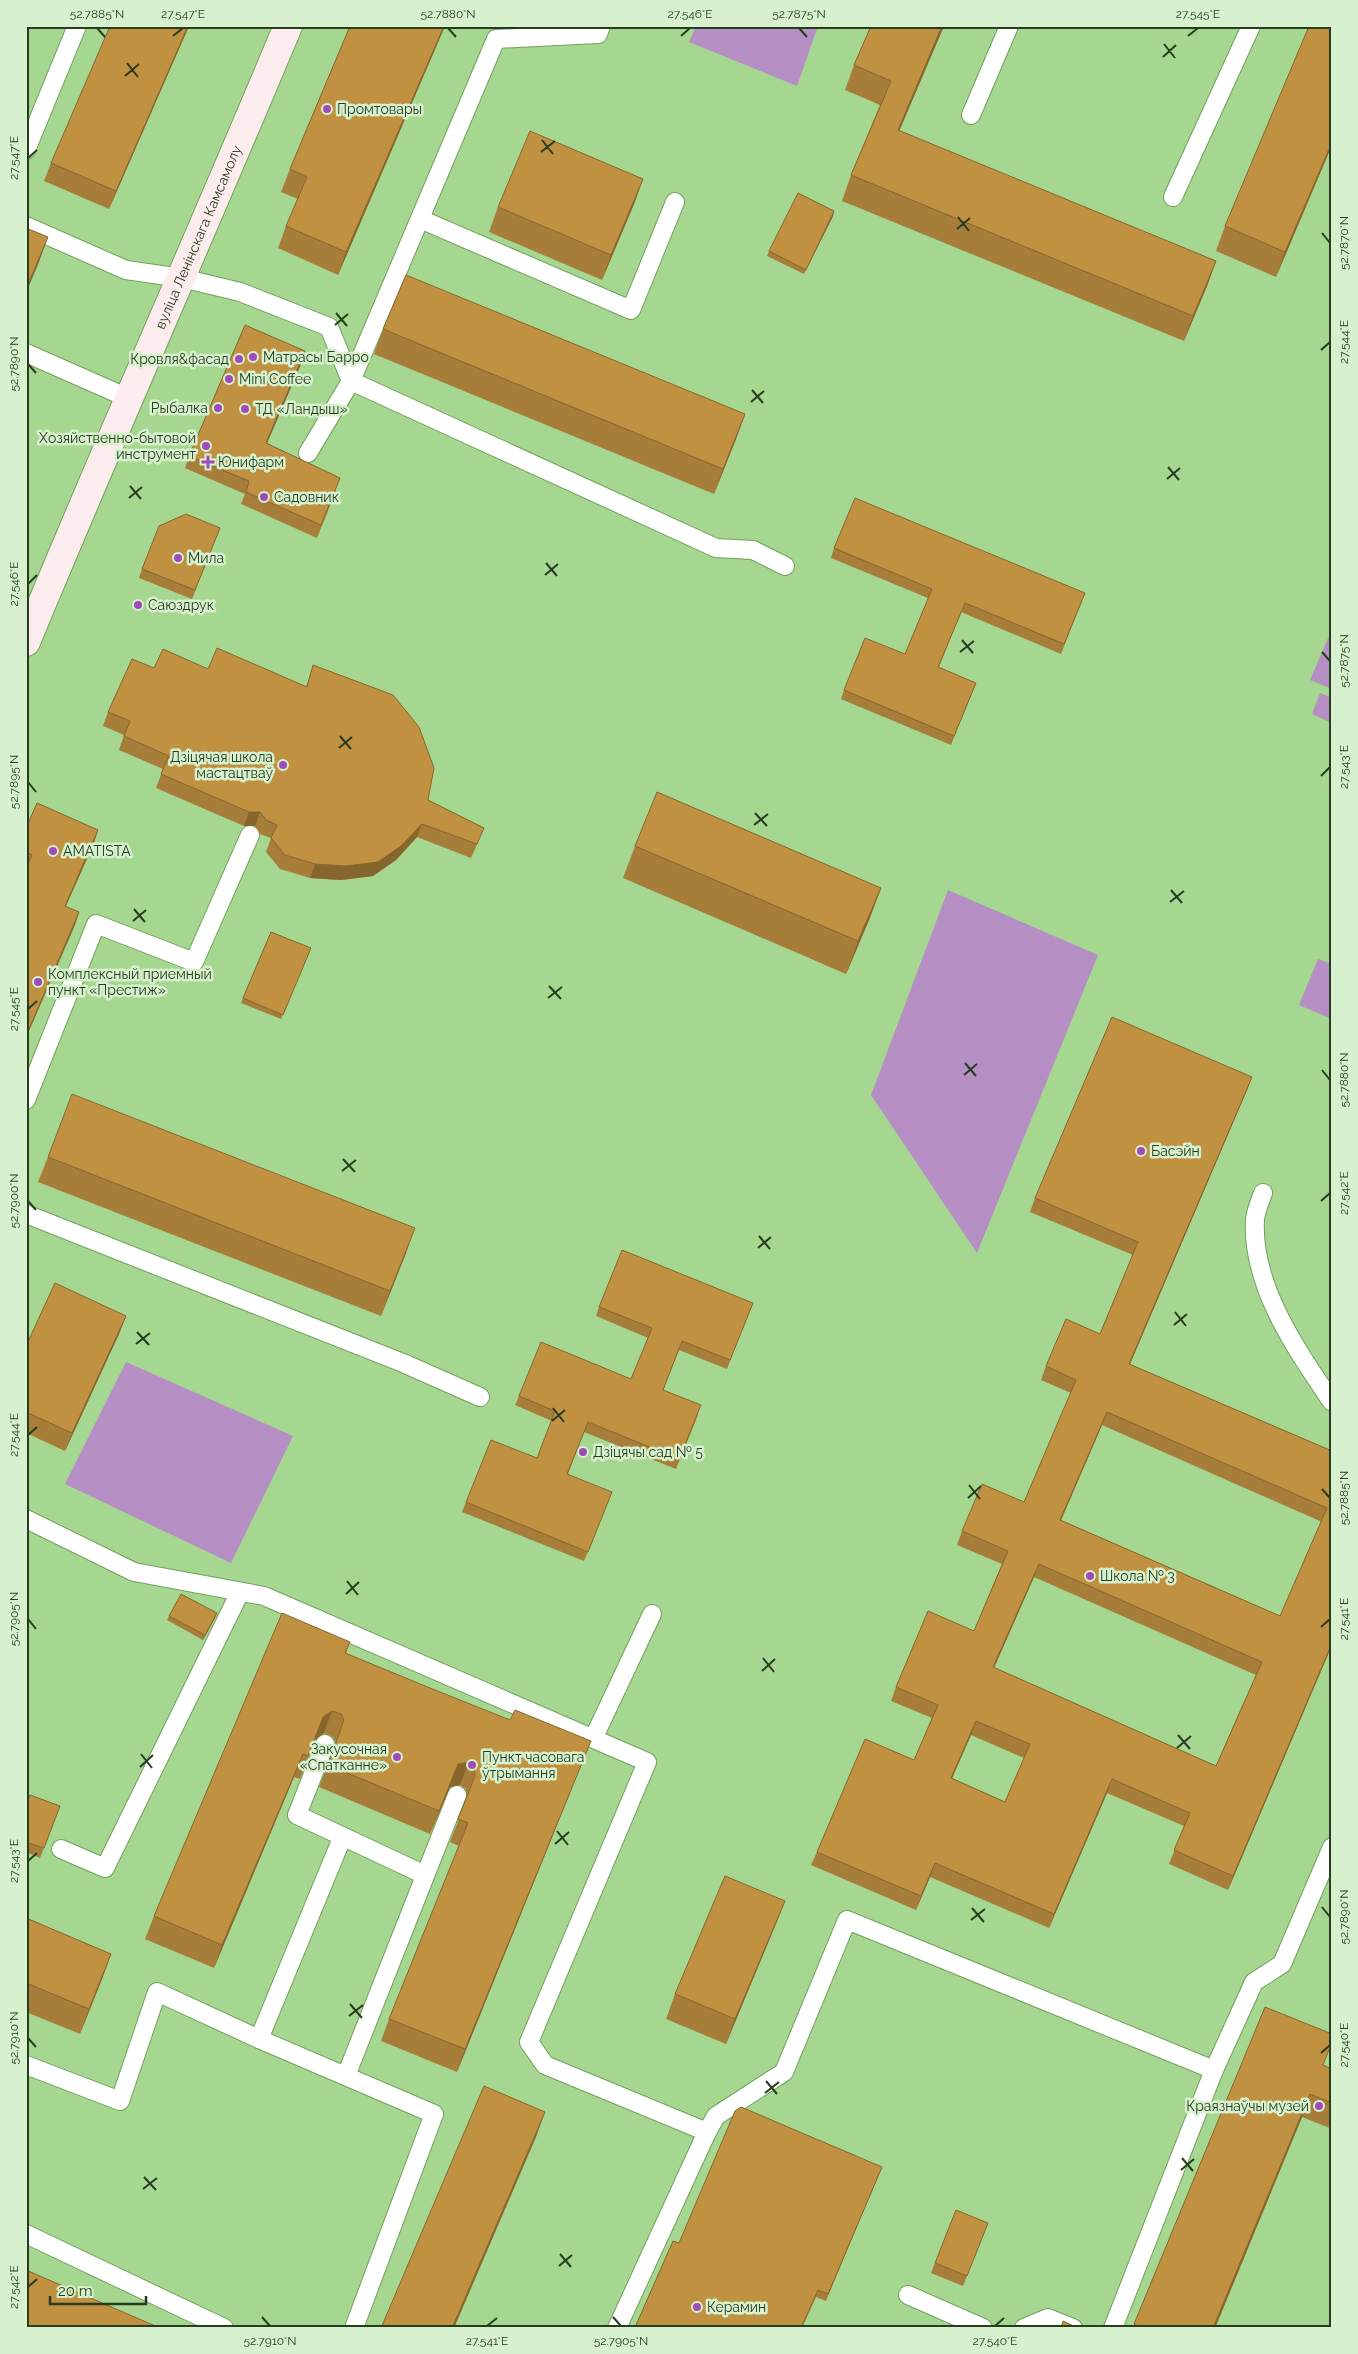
<svg xmlns="http://www.w3.org/2000/svg" width="1358" height="2354" font-family="Raleway,sans-serif">
	<style>
		.green { fill: #b58ec3 }
		.lines { fill: none; stroke-linecap: round; stroke-linejoin: round }
		.lane-casing { stroke: #72a15d; stroke-width: 20 }
		.secondary-casing { stroke: #72a15d; stroke-width: 30 }
		.lane { stroke: #fff; stroke-width: 18 }
		.secondary { stroke: #fceced; stroke-width: 28 }
		.wall { fill: #a67d39; fill-rule: evenodd }
		.shaded-wall { fill: #87662e }
		.building { fill: #c19142; stroke: #87662e; fill-rule: evenodd }
		.ticks { fill: none; stroke: #283c20; stroke-width: 2 }
		.poi-dot { fill: #9e4bba; stroke: #d7f0cd; stroke-width: 2 }
		.labels { text-anchor: middle; dominant-baseline: central; stroke-width: 5; stroke-linejoin: round; paint-order: stroke }
		.poi-label { font-size: 14px; fill: #283c20; stroke: #d7f0cd; text-anchor: start }
		.street-label { font-size: 14px; fill: #283c20; stroke: #d7f0cd }
		.neatline { fill: none; stroke: #283c20; stroke-width: 2 }
		.ticks-label { font-size: 12px; text-anchor: middle; fill: #283c20 }
	</style>
	<rect width="100%" height="100%" fill="#a5d791"/>
	<g class="green">
		<polygon points="696,26 818,26 797,86 689,42"/>
		<polygon points="1332,629 1332,689 1310,680"/>
		<polygon points="1320,693 1332,698 1332,723 1312,714"/>
		<polygon points="948,890 1098,955 977,1253 871,1095"/>
		<polygon points="1318,959 1332,964 1332,1019 1299,1005"/>
		<polygon points="126,1362 293,1436 231,1563 65,1484"/>
	</g>
	<g class="lines">
		<defs>
			<g id="lane">
				<polyline points="971,115 1009,26"/>
				<polyline points="26,150 77,26"/>
				<polyline points="1173,197 1251,26"/>
				<polyline points="420,219 631,310 675,202"/>
				<polyline points="26,226 126,270 182,278 240,292 329,327 351,381 716,548 753,550 785,566"/>
				<polyline points="26,353 128,398"/>
				<polyline points="308,453 351,381 496,39 598,34 601,26"/>
				<polyline points="26,1100 96,924 194,962 250,835"/>
				<path d="M1263 1193C1260 1201 1256 1210 1255 1219 1251 1285 1296 1349 1332 1402"/>
				<polyline points="26,1214 403,1363 480,1397"/>
				<polyline points="26,1519 134,1572 264,1596 647,1762 529,2042 545,2065 707,2132 617,2328"/>
				<polyline points="594,1737 652,1614"/>
				<polyline points="325,1744 297,1815 425,1875"/>
				<polyline points="61,1849 105,1868 240,1592"/>
				<polyline points="259,2039 342,1838"/>
				<polyline points="26,2065 120,2101 157,1992 259,2039 434,2114 354,2328"/>
				<polyline points="346,2076 457,1795"/>
				<polyline points="707,2132 716,2116 784,2072 847,1920 1214,2070"/>
				<polyline points="26,2234 224,2328"/>
				<polyline points="908,2295 983,2328"/>
				<polyline points="1024,2328 1048,2318 1073,2328"/>
				<polyline points="1113,2328 1214,2070 1254,1982 1282,1964 1332,1847"/>
			</g>
			<g id="secondary">
				<path id="s1" d="M26 642C111 436 202 232 288 26"/>
			</g>
		</defs>
		<use href="#lane" class="lane-casing"/>
		<use href="#secondary" class="secondary-casing"/>
		<use href="#lane" class="lane"/>
		<use href="#secondary" class="secondary"/>
	</g>
	<g class="wall">
		<polygon points="189,26 109,209 44,181 51,163"/>
		<polygon points="350,26 445,26 338,275 278,248 286,226 298,199 281,192 290,169"/>
		<polygon points="871,26 944,26 899,131 1216,261 1207,286 1184,341 842,201 851,175 880,105 845,90 854,65"/>
		<polygon points="1332,145 1276,277 1216,251 1225,226"/>
		<polygon points="643,179 634,204 602,280 489,232 498,207"/>
		<polygon points="833,216 804,274 767,256 769,251"/>
		<polygon points="383,329 745,414 736,439 714,494 374,354"/>
		<polygon points="305,351 301,364 267,443 336,491 317,538 241,504 245,494 185,468 189,456"/>
		<polygon points="220,528 192,599 139,578 142,569"/>
		<polygon points="834,548 1085,593 1061,654 961,612 939,667 976,683 951,745 841,699 844,690 905,654 928,598 831,558"/>
		<polygon points="313,665 428,800 478,842 471,858 417,837 396,860 373,876 341,880 310,878 280,869 266,852 271,838 260,834 255,826 244,826 156,788 163,769 119,750 124,735 103,726 108,712 154,668 208,669 306,687"/>
		<polygon points="26,828 94,843 66,906 75,925 26,867"/>
		<polygon points="635,846 881,888 869,920 846,974 623,878"/>
		<polygon points="271,932 311,948 281,1019 241,1003"/>
		<path d="M1252 1077 1247 1090 1130 1364 1332 1451V1645L1228 1890 1169 1864 1184 1826 1107 1793 1049 1928 930 1877 916 1910 811 1865 817 1852 914 1760 932 1718 891 1701 896 1687 974 1631 1002 1564 957 1545 962 1531 1024 1502 1071 1393 1041 1380 1046 1366 1100 1334 1133 1255 1030 1212 1035 1198ZM1102 1425 1322 1522 1280 1616 1061 1520ZM1034 1577 1256 1675 1216 1766 994 1668ZM971 1735 1024 1758 1005 1802 952 1778Z"/>
		<polygon points="48,1157 406,1253 381,1316 38,1182"/>
		<polygon points="599,1307 749,1312 727,1369 679,1350 663,1390 698,1415 676,1469 584,1432 568,1474 608,1501 584,1561 462,1512 466,1502 537,1458 552,1421 515,1405 519,1396 631,1379 648,1338 596,1316"/>
		<polygon points="126,1316 119,1334 65,1451 26,1433 26,1346"/>
		<polygon points="217,1613 215,1618 203,1640 167,1620 169,1616"/>
		<polygon points="350,1642 346,1653 582,1763 457,2072 381,2041 389,2019 459,1846 450,1842 467,1798 466,1789 460,1785 450,1787 430,1834 319,1787 336,1743 333,1737 324,1733 315,1740 300,1779 294,1777 214,1968 145,1939 154,1916"/>
		<polygon points="26,1804 60,1806 40,1858 26,1852"/>
		<polygon points="785,1901 775,1926 726,2044 666,2019 675,1994"/>
		<polygon points="26,1918 111,1954 102,1979 80,2034 26,2012"/>
		<polygon points="1265,2007 1323,2065 1332,2069 1332,2129 1302,2117 1215,2328 1133,2328"/>
		<polygon points="879,2174 826,2301 816,2297 802,2328 635,2328 673,2241 679,2243"/>
		<polygon points="956,2210 988,2223 963,2286 931,2273"/>
	</g>
	<g class="shaded-wall">
		<polygon points="188,26 189,26 109,209 116,191"/>
		<polygon points="444,26 445,26 338,275 346,252"/>
		<polygon points="942,26 944,26 889,155 898,130"/>
		<polygon points="1332,142 1332,145 1276,277 1285,252"/>
		<polygon points="643,179 634,204 602,280 611,255"/>
		<polygon points="834,211 833,216 804,274 806,270"/>
		<polygon points="48,237 39,262 26,293 26,289"/>
		<polygon points="1216,261 1207,286 1184,341 1193,316"/>
		<polygon points="305,351 301,364 262,455 266,443"/>
		<polygon points="745,414 736,439 714,494 723,469"/>
		<polygon points="249,812 260,812 255,826 244,826"/>
		<polygon points="422,824 417,837 396,860 373,876 341,880 310,878 315,864"/>
		<polygon points="98,830 94,843 60,919 65,906"/>
		<polygon points="881,888 869,920 846,974 858,941"/>
		<polygon points="79,912 75,925 26,1038 26,1036"/>
		<polygon points="1252,1077 1247,1090 1124,1378 1129,1364"/>
		<polygon points="415,1228 406,1253 381,1316 390,1291"/>
		<polygon points="126,1316 119,1334 65,1451 72,1433"/>
		<polygon points="1107,1412 1102,1425 1055,1534 1060,1520"/>
		<polygon points="1039,1564 1034,1577 988,1681 993,1667"/>
		<polygon points="217,1613 215,1618 203,1640 205,1635"/>
		<polygon points="1332,1643 1332,1645 1228,1890 1233,1876"/>
		<polygon points="332,1711 324,1733 315,1740 300,1779 323,1717"/>
		<polygon points="976,1721 971,1735 946,1792 951,1778"/>
		<polygon points="591,1741 582,1763 457,2072 465,2049"/>
		<polygon points="303,1754 294,1777 214,1968 222,1945"/>
		<polygon points="469,1762 460,1785 450,1787 430,1834 439,1811 458,1764"/>
		<polygon points="1112,1779 1107,1793 1049,1928 1054,1914"/>
		<polygon points="935,1863 930,1877 916,1910 921,1896"/>
		<polygon points="785,1901 775,1926 726,2044 735,2019"/>
		<polygon points="111,1954 102,1979 80,2034 89,2009"/>
		<polygon points="1310,2094 1302,2117 1215,2328 1213,2328"/>
		<polygon points="545,2112 536,2137 454,2328 452,2328"/>
	</g>
	<g class="building">
		<polygon points="110,26 188,26 116,191 51,163"/>
		<polygon points="350,26 444,26 346,252 286,226 307,177 290,169"/>
		<polygon points="871,26 942,26 898,130 1216,261 1193,316 851,175 891,81 854,65"/>
		<polygon points="1309,26 1332,26 1332,142 1285,252 1225,226"/>
		<polygon points="530,131 643,179 611,255 498,207"/>
		<polygon points="798,193 834,211 806,270 769,251"/>
		<polygon points="26,228 48,237 26,289"/>
		<polygon points="406,275 745,414 723,469 383,329"/>
		<polygon points="245,325 305,351 266,443 340,478 321,525 246,492 249,481 189,456"/>
		<polygon points="855,498 1085,593 1064,644 965,603 938,667 976,683 954,736 844,690 865,638 905,654 932,589 834,548"/>
		<polygon points="186,514 220,528 195,590 142,569 159,526"/>
		<polygon points="217,648 307,687 313,665 393,695 419,727 434,768 428,800 484,828 477,844 422,824 401,846 378,862 346,866 315,864 285,855 271,838 277,825 266,820 260,812 249,812 161,774 169,756 124,736 130,721 108,712 132,659 154,668 163,649 208,669"/>
		<polygon points="657,792 881,888 858,941 635,846"/>
		<polygon points="37,803 98,830 65,906 79,912 26,1036 26,869 32,855 26,852 26,828"/>
		<polygon points="271,932 311,948 283,1015 243,998"/>
		<path d="M1112 1017 1252 1077 1129 1364 1332 1451V1643L1233 1876 1174 1850 1190 1813 1112 1779 1054 1914 935 1863 921 1896 817 1852 865 1739 914 1760 938 1705 896 1687 928 1611 974 1631 1008 1551 962 1531 982 1484 1024 1502 1076 1380 1046 1366 1066 1319 1100 1334 1138 1242 1035 1198ZM1107 1412 1327 1508 1280 1616 1060 1520ZM1039 1564 1262 1662 1216 1766 993 1667ZM976 1721 1030 1744 1005 1802 951 1778Z"/>
		<polygon points="72,1094 415,1228 390,1291 48,1157"/>
		<polygon points="622,1250 753,1303 730,1360 682,1341 663,1390 701,1405 679,1459 588,1422 567,1474 612,1492 588,1552 466,1502 491,1440 537,1458 555,1411 519,1396 541,1342 631,1379 652,1328 599,1307"/>
		<polygon points="55,1283 126,1316 72,1433 26,1412 26,1346"/>
		<polygon points="181,1594 217,1613 205,1635 169,1616"/>
		<polygon points="282,1613 350,1642 345,1653 435,1690 510,1720 515,1710 591,1741 465,2049 389,2019 468,1823 458,1819 475,1776 474,1766 469,1762 458,1764 439,1811 328,1765 344,1720 341,1714 332,1711 323,1717 308,1756 303,1754 222,1945 154,1916"/>
		<polygon points="30,1795 60,1806 44,1848 26,1842 26,1804"/>
		<polygon points="725,1876 785,1901 735,2019 675,1994"/>
		<polygon points="26,1918 111,1954 89,2009 26,1983"/>
		<polygon points="1265,2007 1332,2034 1332,2042 1323,2065 1332,2069 1332,2103 1310,2094 1213,2328 1143,2328 1134,2324"/>
		<polygon points="484,2086 545,2112 452,2328 381,2328"/>
		<polygon points="741,2107 882,2167 828,2294 818,2290 801,2328 641,2328 636,2325 673,2241 679,2243 735,2111"/>
		<polygon points="956,2210 988,2223 967,2276 935,2263"/>
		<polygon points="26,2270 160,2328 26,2328"/>
		<polygon points="1063,2321 1078,2328 1061,2328"/>
	</g>
	<path class="ticks" d="M97 28 105 37M448 28 456 37M799 28 807 37M173 36 183 28M681 36 690 28M1188 36 1198 28M1164 44 1175 58M1163 57 1176 45M127 63 138 77M125 76 139 64M542 140 553 154M541 152 555 141M28 158 37 150M958 217 969 231M957 229 970 218M1322 233 1330 243M336 313 347 326M335 325 348 314M1321 350 1330 342M28 364 36 373M752 390 763 403M751 402 764 391M1168 467 1179 480M1167 479 1180 468M130 486 141 499M129 498 142 487M546 563 557 576M545 575 558 564M28 584 37 575M962 640 973 653M960 652 974 641M1322 652 1330 661M340 736 351 749M339 748 352 737M1321 776 1330 767M28 782 36 792M755 813 767 826M754 825 768 814M1171 890 1182 903M1170 902 1184 891M134 909 145 922M133 921 146 910M549 986 561 999M548 998 562 987M28 1009 37 1001M965 1063 976 1076M1322 1070 1330 1080M964 1075 977 1064M343 1159 355 1172M342 1171 356 1160M28 1201 36 1210M1321 1201 1330 1193M759 1236 770 1249M758 1248 771 1237M1175 1312 1186 1326M1174 1325 1187 1314M137 1332 149 1345M136 1344 150 1333M553 1408 564 1422M552 1421 565 1410M28 1435 37 1427M969 1485 980 1499M1322 1489 1330 1498M968 1498 981 1486M347 1581 358 1595M346 1594 359 1582M28 1619 36 1629M1321 1627 1330 1619M763 1658 774 1672M762 1671 775 1659M1178 1735 1190 1749M1177 1748 1191 1736M141 1754 152 1768M140 1767 153 1755M557 1831 568 1845M555 1844 569 1832M28 1861 37 1853M1322 1907 1330 1917M972 1908 984 1922M971 1920 985 1909M350 2004 362 2018M349 2016 363 2005M28 2038 36 2047M1321 2053 1330 2045M766 2081 777 2094M765 2093 779 2082M1182 2158 1193 2171M1181 2170 1194 2159M144 2177 156 2190M143 2189 157 2178M560 2254 571 2267M559 2266 572 2255M28 2287 37 2279M262 2317 270 2326M613 2317 621 2326M487 2326 497 2318M995 2326 1004 2318"/>
	<g class="poi-dot">
		<circle cx="327" cy="109" r="5"/>
		<circle cx="253" cy="357" r="5"/>
		<circle cx="239" cy="359" r="5"/>
		<circle cx="229" cy="379" r="5"/>
		<circle cx="218" cy="408" r="5"/>
		<circle cx="245" cy="409" r="5"/>
		<circle cx="206" cy="446" r="5"/>
		<path d="M205.5 454.5h5v5h5v5h-5v5h-5v-5h-5v-5h5z"/>
		<circle cx="264" cy="497" r="5"/>
		<circle cx="178" cy="558" r="5"/>
		<circle cx="138" cy="605" r="5"/>
		<circle cx="283" cy="765" r="5"/>
		<circle cx="53" cy="851" r="5"/>
		<circle cx="38" cy="982" r="5"/>
		<circle cx="1141" cy="1151" r="5"/>
		<circle cx="583" cy="1452" r="5"/>
		<circle cx="1090" cy="1576" r="5"/>
		<circle cx="397" cy="1757" r="5"/>
		<circle cx="472" cy="1765" r="5"/>
		<circle cx="1319" cy="2106" r="5"/>
		<circle cx="697" cy="2307" r="5"/>
	</g>
	<g class="labels">
		<g class="poi-label">
			<text x="337" y="109">Промтовары</text>
			<text x="263" y="357">Матрасы Барро</text>
			<text x="229" y="359" text-anchor="end">Кровля&amp;фасад</text>
			<text x="239" y="379">Mini Coffee</text>
			<text x="208" y="408" text-anchor="end">Рыбалка</text>
			<text x="255" y="409">ТД «Ландыш»</text>
			<text x="196" y="438" text-anchor="end">Хозяйственно-бытовой<tspan x="196" dy="16">инструмент</tspan></text>
			<text x="218" y="462">Юнифарм</text>
			<text x="274" y="497">Садовник</text>
			<text x="188" y="558">Мила</text>
			<text x="148" y="605">Саюздрук</text>
			<text x="273" y="757" text-anchor="end">Дзіцячая школа<tspan x="273" dy="16">мастацтваў</tspan></text>
			<text x="63" y="851">AMATISTA</text>
			<text x="48" y="974">Комплексный приемный<tspan x="48" dy="16">пункт «Престиж»</tspan></text>
			<text x="1151" y="1151">Басэйн</text>
			<text x="593" y="1452">Дзіцячы сад № 5</text>
			<text x="1100" y="1576">Школа № 3</text>
			<text x="387" y="1749" text-anchor="end">Закусочная<tspan x="387" dy="16">«Спатканне»</tspan></text>
			<text x="482" y="1757">Пункт часовага<tspan x="482" dy="16">ўтрымання</tspan></text>
			<text x="1309" y="2106" text-anchor="end">Краязнаўчы музей</text>
			<text x="707" y="2307">Керамин</text>
		</g>
		<g class="street-label">
			<text stroke="none"><textPath href="#s1" startOffset="440">вуліца Ленінскага Камсамолу</textPath></text>
		</g>
	</g>
	<rect width="1358" height="2354" fill="none" stroke="#d7f0cd" stroke-width="55"/>
	<path d="M50 2296v8h96v-8" fill="none" stroke="#283c20" stroke-width="2.5"/>
	<text x="58" y="2296" font-size="15" fill="#283c20" stroke="#d7f0cd" stroke-width="4" paint-order="stroke">20 m</text>
	<rect x="28" y="28" width="1302" height="2298" class="neatline"/>
	<g class="ticks-label">
		<text x="97" y="18">52.7885°N</text>
		<text x="183" y="18">27.547°E</text>
		<text x="448" y="18">52.7880°N</text>
		<text x="690" y="18">27.546°E</text>
		<text x="799" y="18">52.7875°N</text>
		<text x="1198" y="18">27.545°E</text>
		<text transform="translate(14 158) rotate(-90)" y="4">27.547°E</text>
		<text transform="translate(1344 243) rotate(-90)" y="4">52.7870°N</text>
		<text transform="translate(1344 342) rotate(-90)" y="4">27.544°E</text>
		<text transform="translate(14 364) rotate(-90)" y="4">52.7890°N</text>
		<text transform="translate(14 584) rotate(-90)" y="4">27.546°E</text>
		<text transform="translate(1344 661) rotate(-90)" y="4">52.7875°N</text>
		<text transform="translate(1344 767) rotate(-90)" y="4">27.543°E</text>
		<text transform="translate(14 782) rotate(-90)" y="4">52.7895°N</text>
		<text transform="translate(14 1009) rotate(-90)" y="4">27.545°E</text>
		<text transform="translate(1344 1080) rotate(-90)" y="4">52.7880°N</text>
		<text transform="translate(1344 1193) rotate(-90)" y="4">27.542°E</text>
		<text transform="translate(14 1201) rotate(-90)" y="4">52.7900°N</text>
		<text transform="translate(14 1435) rotate(-90)" y="4">27.544°E</text>
		<text transform="translate(1344 1498) rotate(-90)" y="4">52.7885°N</text>
		<text transform="translate(1344 1619) rotate(-90)" y="4">27.541°E</text>
		<text transform="translate(14 1619) rotate(-90)" y="4">52.7905°N</text>
		<text transform="translate(14 1861) rotate(-90)" y="4">27.543°E</text>
		<text transform="translate(1344 1917) rotate(-90)" y="4">52.7890°N</text>
		<text transform="translate(14 2038) rotate(-90)" y="4">52.7910°N</text>
		<text transform="translate(1344 2045) rotate(-90)" y="4">27.540°E</text>
		<text transform="translate(14 2287) rotate(-90)" y="4">27.542°E</text>
		<text x="270" y="2345">52.7910°N</text>
		<text x="487" y="2345">27.541°E</text>
		<text x="621" y="2345">52.7905°N</text>
		<text x="995" y="2345">27.540°E</text>
	</g>
</svg>
